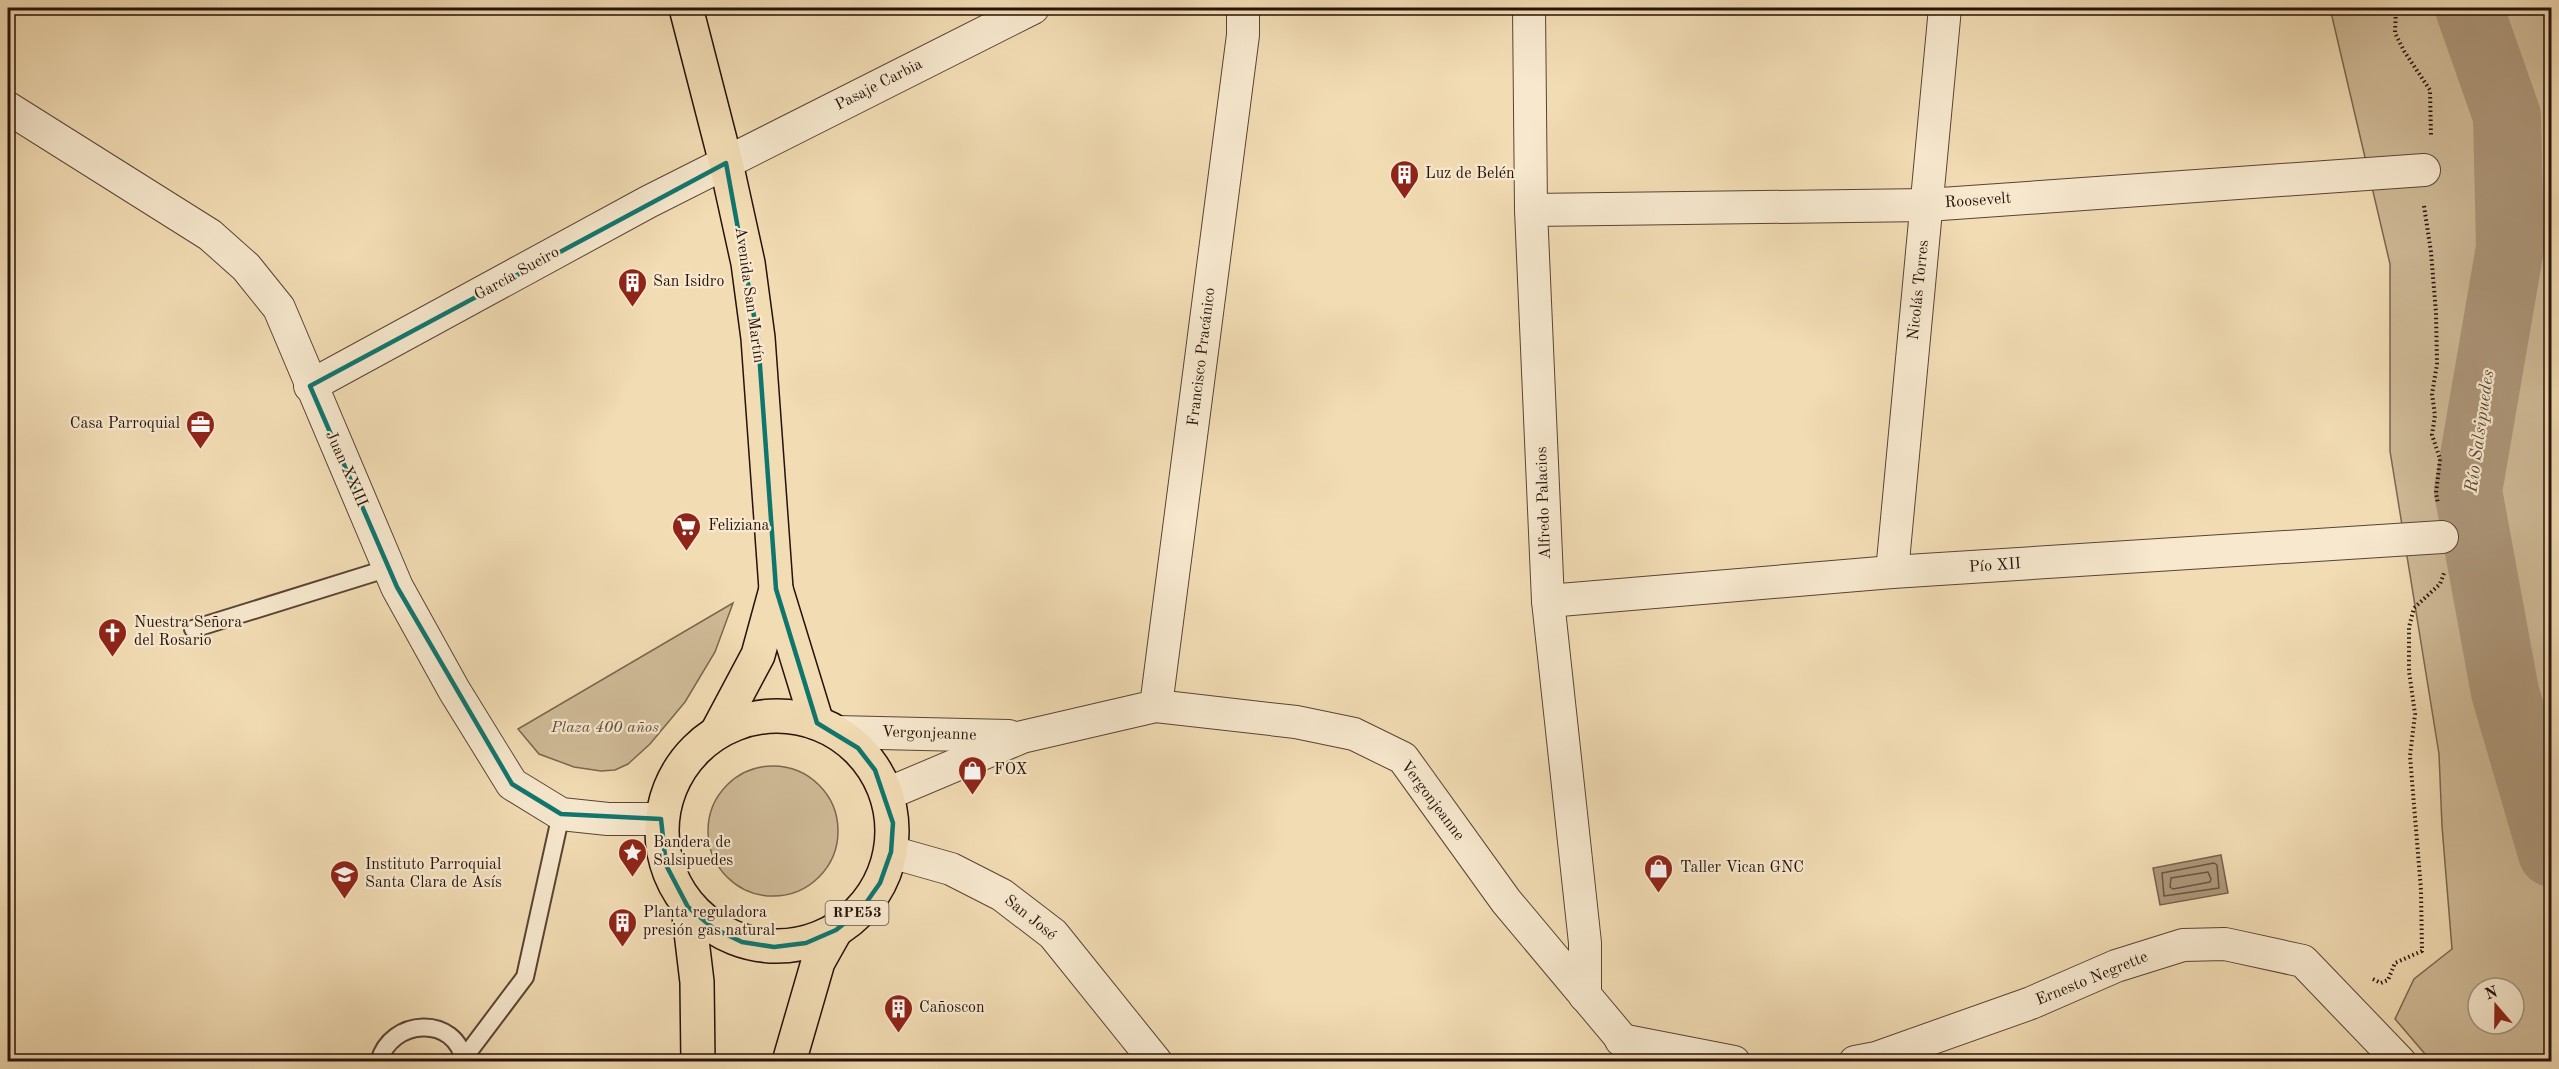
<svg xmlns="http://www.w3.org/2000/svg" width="2559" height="1069" font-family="'Old Standard TT',serif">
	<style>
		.green { fill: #cfba97; stroke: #7a6650; stroke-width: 1.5; fill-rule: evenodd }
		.water { fill: #ad977a; stroke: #77624d; stroke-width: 1.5 }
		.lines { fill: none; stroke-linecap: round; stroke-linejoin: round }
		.shore { stroke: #6a5442; stroke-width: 1.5 }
		.river { stroke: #ad977a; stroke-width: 68 }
		.lane-casing { stroke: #594434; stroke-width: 20 }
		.street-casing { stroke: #594434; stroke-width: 34 }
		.primary-casing { stroke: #26120a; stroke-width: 36 }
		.path { stroke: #26120a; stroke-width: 4; stroke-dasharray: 1.5 3; stroke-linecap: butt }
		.lane { stroke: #f7e8ce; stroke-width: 16 }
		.street { stroke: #f7e8ce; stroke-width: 32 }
		.primary { stroke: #f2dcb4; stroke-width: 33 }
		.marked { fill: none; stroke: #0f766e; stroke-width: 4.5; stroke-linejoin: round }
		.labels { text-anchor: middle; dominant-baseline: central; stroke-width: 4.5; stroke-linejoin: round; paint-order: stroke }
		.shield { fill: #f7e8ce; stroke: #655245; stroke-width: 1.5 }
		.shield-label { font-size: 15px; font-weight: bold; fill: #26120a }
		.street-label { font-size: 16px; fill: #26120a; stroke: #f7e8ce }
		.poi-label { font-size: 16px; fill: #26120a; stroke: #f7e8ce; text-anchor: start }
		.park-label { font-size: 16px; font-style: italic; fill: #614d3b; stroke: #f7e8ce }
		.water-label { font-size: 18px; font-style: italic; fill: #5c4737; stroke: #f7e8ce }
	</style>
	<rect width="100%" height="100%" fill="#f2dcb4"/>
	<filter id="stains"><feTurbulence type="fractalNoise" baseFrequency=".00333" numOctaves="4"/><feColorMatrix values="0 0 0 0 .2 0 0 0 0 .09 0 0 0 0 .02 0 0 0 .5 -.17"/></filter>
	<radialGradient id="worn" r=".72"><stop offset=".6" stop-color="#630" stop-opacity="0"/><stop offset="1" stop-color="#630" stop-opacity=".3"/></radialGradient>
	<g class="green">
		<path d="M2330 8H2551V1061H2431L2395 1019 2414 979 2452 949 2442 826 2439 754 2390 451V264ZM2478 988H2514V1024H2478Z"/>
		<polygon points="733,603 715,652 685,702 650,744 628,764 615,770 601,771 574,767 539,754 518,729"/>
		<circle cx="773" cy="831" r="65"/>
	</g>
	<polygon class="water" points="2221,855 2228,893 2160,905 2153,868"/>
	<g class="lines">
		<g class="shore">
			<polygon points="2214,863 2217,865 2219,888 2164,896 2162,873"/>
			<polygon points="2208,872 2211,879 2210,882 2173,889 2170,887 2171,878"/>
		</g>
		<polyline class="river" points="2469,8 2507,116 2510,248 2468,491 2505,692 2552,853"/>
		<defs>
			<g id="lane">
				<polyline points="193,629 389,568"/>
				<polyline points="464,1058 525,977 561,814"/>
				<path d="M379 1062C390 1018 457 1014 464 1062"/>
			</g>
			<g id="street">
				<polyline points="1529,8 1531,210 1548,601 1585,943 1585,996"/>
				<polyline points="8,108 210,235 246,267 279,308 397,587 454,690 512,784 561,814 608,819 661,819"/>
				<polyline points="1531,210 1927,205 2424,170"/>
				<polyline points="310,386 648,202 1033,8"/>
				<polyline points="1892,572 1945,8"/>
				<polyline points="1548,601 1892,572 2442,537"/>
				<polyline points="1156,706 1243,35 1243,8"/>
				<polyline points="836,732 1009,736"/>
				<polyline points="887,794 1022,737 1156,706 1296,722 1354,734 1403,758 1506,901 1641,1062"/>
				<polyline points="891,852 951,869 1002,895 1053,934 1156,1062"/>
				<polyline points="1621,1040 1734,1062"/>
				<polyline points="1855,1062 1876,1058 2031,1003 2116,966 2183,945 2225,944 2303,961 2400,1062"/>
			</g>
			<g id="primary">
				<polyline points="686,8 726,163 748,263 758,338 776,589 817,723"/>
				<circle cx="777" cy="831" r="115"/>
				<polyline points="717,732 758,655 776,589"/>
				<polyline points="688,907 697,982 698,1062"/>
				<polyline points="789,1062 818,962 836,930"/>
			</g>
		</defs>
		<use href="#lane" class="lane-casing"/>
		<use href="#street" class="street-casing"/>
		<use href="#primary" class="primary-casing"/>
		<g class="path">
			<polyline points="2396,8 2395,33 2404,51 2430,90 2431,137"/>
			<polyline points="2424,206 2431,252 2436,313 2437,364 2432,394 2435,415 2432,435 2440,459 2436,493 2438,504"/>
			<polyline points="2373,979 2381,983 2388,980 2395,963 2422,951 2421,890 2410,756 2415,714 2409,671 2409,627 2414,608 2440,584 2444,573"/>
		</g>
		<use href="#lane" class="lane"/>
		<use href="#street" class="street"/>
		<use href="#primary" class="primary"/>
	</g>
	<path class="marked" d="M726 163 758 338 776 589 817 723 858 748 875 770 893 823 891 852 880 883 861 910 836 930 806 943 774 947 742 942 713 928 688 907 666 865 661 819 561 814 512 784 397 587 310 386Z"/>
	<defs>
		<symbol id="building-pin" viewBox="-11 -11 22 30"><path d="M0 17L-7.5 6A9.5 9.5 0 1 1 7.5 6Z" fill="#8f2418" stroke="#f7e8ce"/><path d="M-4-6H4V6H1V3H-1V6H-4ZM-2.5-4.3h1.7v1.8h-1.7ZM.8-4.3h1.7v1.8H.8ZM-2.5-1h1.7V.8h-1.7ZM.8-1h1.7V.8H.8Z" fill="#fff"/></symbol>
		<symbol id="office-pin" viewBox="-11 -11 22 30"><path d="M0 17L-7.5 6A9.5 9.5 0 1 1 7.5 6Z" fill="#8f2418" stroke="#f7e8ce"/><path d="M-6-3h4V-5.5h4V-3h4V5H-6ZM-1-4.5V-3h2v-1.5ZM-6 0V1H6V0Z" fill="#fff"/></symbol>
		<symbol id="supermarket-pin" viewBox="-11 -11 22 30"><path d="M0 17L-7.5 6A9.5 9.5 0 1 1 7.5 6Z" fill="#8f2418" stroke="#f7e8ce"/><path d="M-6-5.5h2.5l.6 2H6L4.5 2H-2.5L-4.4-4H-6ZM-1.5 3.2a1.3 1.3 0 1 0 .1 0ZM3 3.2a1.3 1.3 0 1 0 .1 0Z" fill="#fff"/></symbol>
		<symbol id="church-pin" viewBox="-11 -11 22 30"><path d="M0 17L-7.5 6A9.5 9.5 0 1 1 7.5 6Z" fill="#8f2418" stroke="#f7e8ce"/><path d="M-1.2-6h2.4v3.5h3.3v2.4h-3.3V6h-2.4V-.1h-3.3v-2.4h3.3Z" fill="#fff"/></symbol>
		<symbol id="shop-pin" viewBox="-11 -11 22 30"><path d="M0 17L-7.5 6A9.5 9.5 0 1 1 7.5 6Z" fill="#8f2418" stroke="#f7e8ce"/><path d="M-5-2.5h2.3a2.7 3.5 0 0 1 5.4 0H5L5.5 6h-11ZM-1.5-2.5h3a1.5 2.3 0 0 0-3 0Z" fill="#fff"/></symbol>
		<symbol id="sight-pin" viewBox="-11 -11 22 30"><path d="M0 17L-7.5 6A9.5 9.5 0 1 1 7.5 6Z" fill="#8f2418" stroke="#f7e8ce"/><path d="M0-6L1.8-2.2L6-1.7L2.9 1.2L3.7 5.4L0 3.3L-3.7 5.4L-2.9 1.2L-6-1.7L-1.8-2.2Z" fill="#fff"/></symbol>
		<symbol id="school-pin" viewBox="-11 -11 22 30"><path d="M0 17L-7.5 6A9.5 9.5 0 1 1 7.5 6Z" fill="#8f2418" stroke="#f7e8ce"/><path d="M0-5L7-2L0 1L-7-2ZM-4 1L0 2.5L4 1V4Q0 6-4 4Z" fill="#fff"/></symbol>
	</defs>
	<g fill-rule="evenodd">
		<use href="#building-pin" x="1388" y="158" width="33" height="45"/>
		<use href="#building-pin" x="616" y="266" width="33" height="45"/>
		<use href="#office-pin" x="184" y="408" width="33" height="45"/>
		<use href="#supermarket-pin" x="670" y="510" width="33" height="45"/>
		<use href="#church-pin" x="96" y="616" width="33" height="45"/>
		<use href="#shop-pin" x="956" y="754" width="33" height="45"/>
		<use href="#sight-pin" x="616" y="836" width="33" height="45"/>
		<use href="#shop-pin" x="1642" y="852" width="33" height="45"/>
		<use href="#school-pin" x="328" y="858" width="33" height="45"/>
		<use href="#building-pin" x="606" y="906" width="33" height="45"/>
		<use href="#building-pin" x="882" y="992" width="33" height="45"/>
	</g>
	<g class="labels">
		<rect class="shield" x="825.5" y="901" width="63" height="24" rx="4.5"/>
		<g class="shield-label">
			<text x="857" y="913">RPE53</text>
		</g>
		<g class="street-label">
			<text transform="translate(879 85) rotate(-27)">Pasaje Carbia</text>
			<text transform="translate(1978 201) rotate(-4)">Roosevelt</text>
			<text transform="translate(517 274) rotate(-29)">García Sueiro</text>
			<text transform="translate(1919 290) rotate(-84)">Nicolás Torres</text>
			<text transform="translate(749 295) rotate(82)">Avenida San Martín</text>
			<text transform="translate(1202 357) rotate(-83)">Francisco Pracánico</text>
			<text transform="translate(346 469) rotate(66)">Juan XXIII</text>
			<text transform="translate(1544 503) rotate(-92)">Alfredo Palacios</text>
			<text transform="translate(1995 566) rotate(-4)">Pío XII</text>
			<text transform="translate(929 734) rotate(2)">Vergonjeanne</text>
			<text transform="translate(1432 801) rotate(53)">Vergonjeanne</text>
			<text transform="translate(1030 918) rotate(39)">San José</text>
			<text transform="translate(2092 979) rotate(-22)">Ernesto Negrette</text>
		</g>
		<g class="poi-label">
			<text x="1425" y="174">Luz de Belén</text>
			<text x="653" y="282">San Isidro</text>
			<text x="180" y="424" text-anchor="end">Casa Parroquial</text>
			<text x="708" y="526">Feliziana</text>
			<text x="134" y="623">Nuestra Señora<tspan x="134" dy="18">del Rosario</tspan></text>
			<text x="994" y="770">FOX</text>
			<text x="653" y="843">Bandera de<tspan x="653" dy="18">Salsipuedes</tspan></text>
			<text x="365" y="865">Instituto Parroquial<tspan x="365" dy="18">Santa Clara de Asís</tspan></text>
			<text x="1680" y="868">Taller Vican GNC</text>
			<text x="643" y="913">Planta reguladora<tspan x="643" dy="18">presión gas natural</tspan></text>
			<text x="919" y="1008">Cañoscon</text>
		</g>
		<g class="park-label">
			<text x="605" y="728">Plaza 400 años</text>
		</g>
		<g class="water-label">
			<text transform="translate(2480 431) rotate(-82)">Río Salsipuedes</text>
		</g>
	</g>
	<rect width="2559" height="1069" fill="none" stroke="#f2dcb4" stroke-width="30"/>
	<rect x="9" y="9" width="2541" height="1051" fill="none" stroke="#26120a" stroke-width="3"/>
	<rect x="15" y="15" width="2529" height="1039" fill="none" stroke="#26120a" stroke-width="1.5"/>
	<g transform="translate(2496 1006) rotate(340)"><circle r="28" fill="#f7e8ce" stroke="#a39280" stroke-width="1.5"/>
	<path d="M0-4.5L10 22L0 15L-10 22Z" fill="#8f2418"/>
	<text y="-9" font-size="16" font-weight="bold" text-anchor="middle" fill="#26120a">N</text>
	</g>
	<rect width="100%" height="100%" filter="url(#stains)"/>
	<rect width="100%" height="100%" fill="url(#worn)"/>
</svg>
